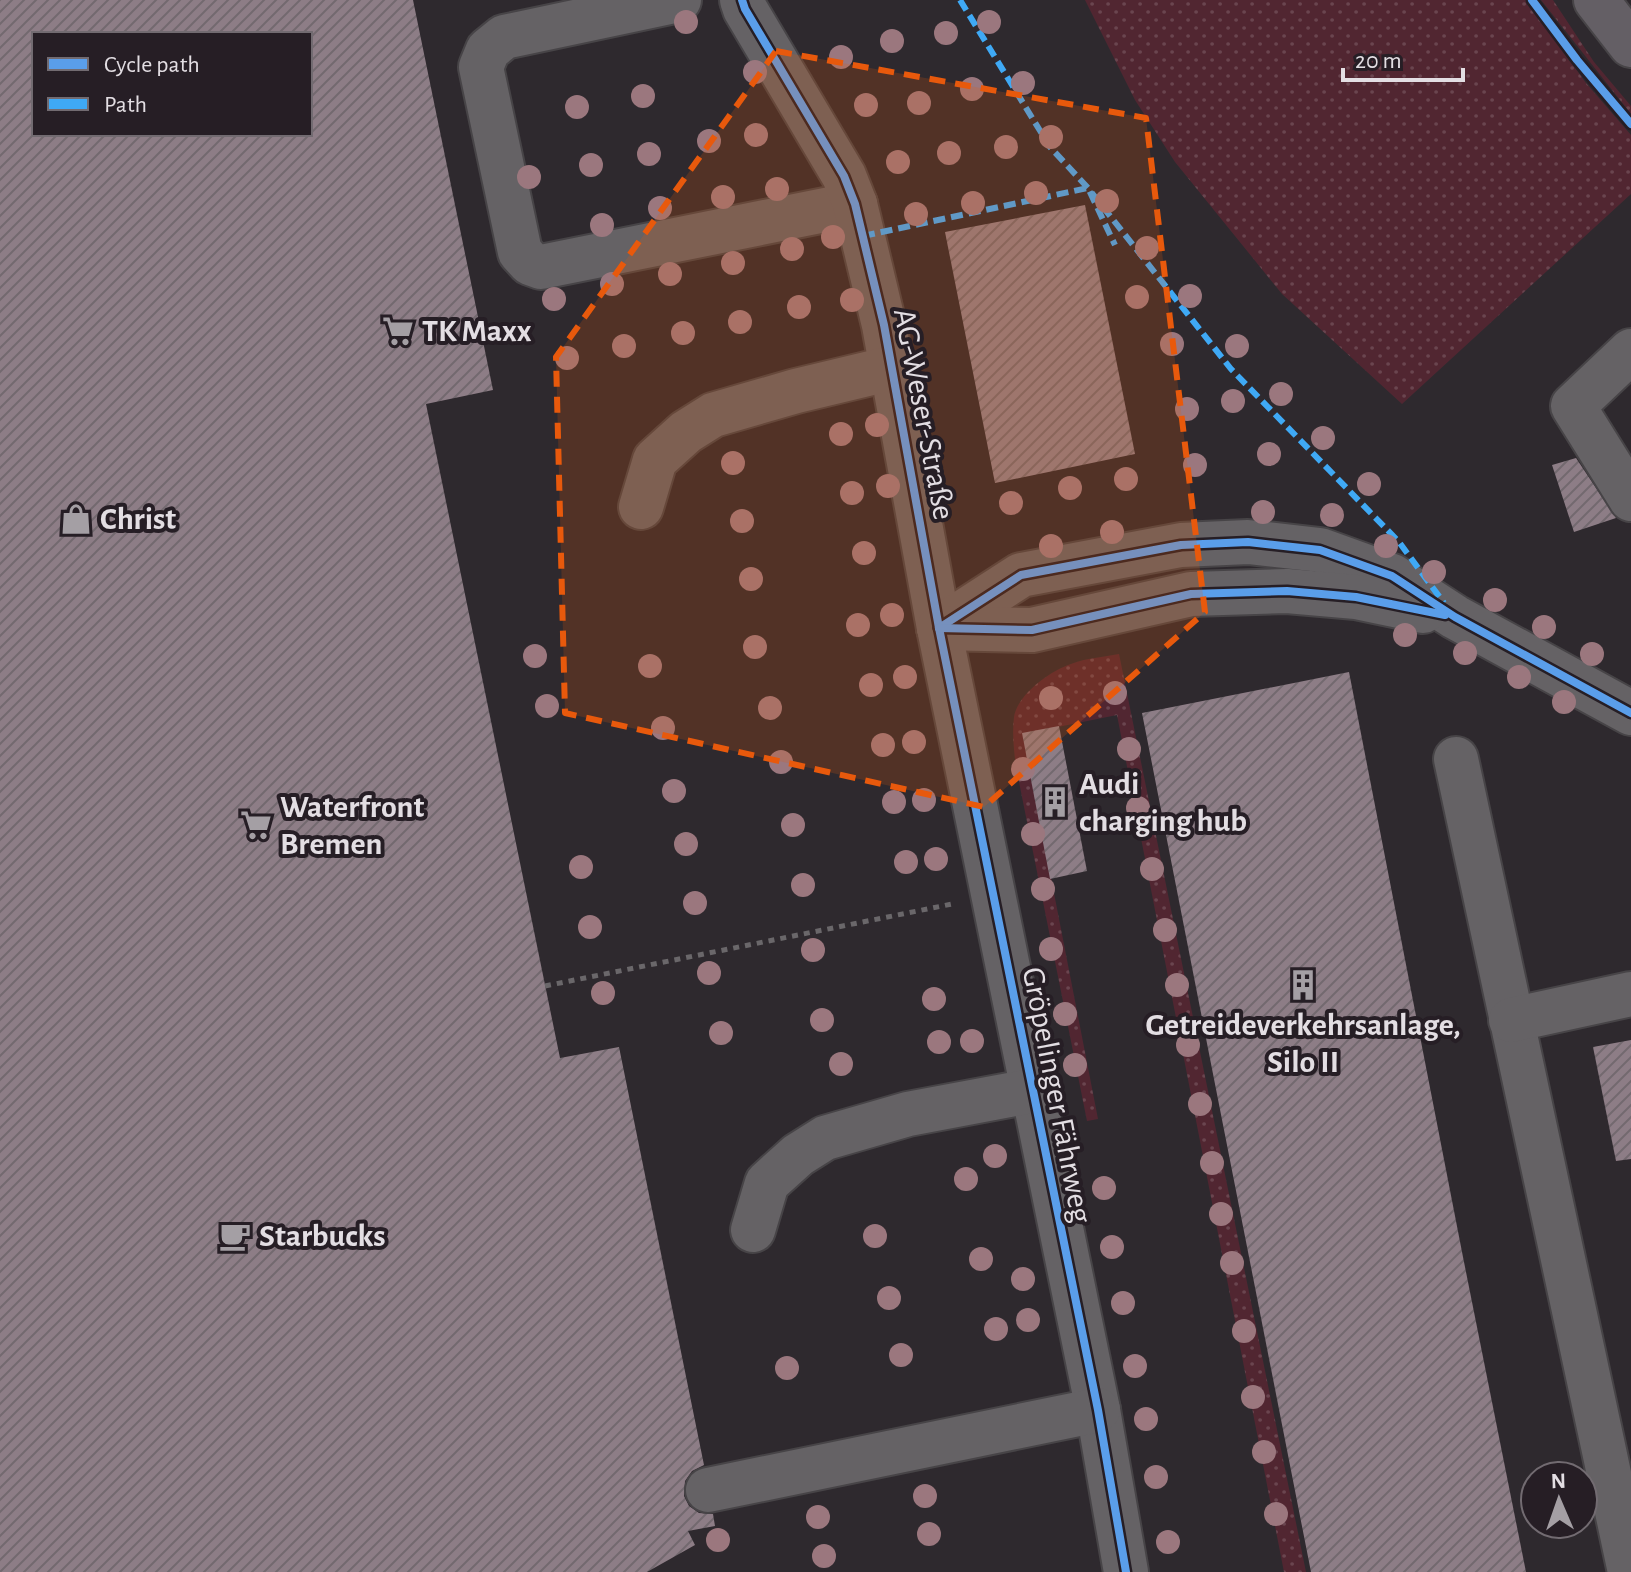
<svg xmlns="http://www.w3.org/2000/svg" width="1631" height="1572" font-family="'Alegreya Sans',sans-serif">
	<style>
		.grass { fill: url(#grass-dots) }
		.building { fill: url(#building-hatch); fill-rule: evenodd }
		.lines { fill: none; stroke-linecap: round; stroke-linejoin: round }
		.minor-casing { stroke: #474447; stroke-width: 48 }
		.major-casing { stroke: #474447; stroke-width: 48 }
		.path { stroke: #6a676a; stroke-width: 5; stroke-dasharray: 6 6; stroke-linecap: butt }
		.minor { stroke: #656265; stroke-width: 44 }
		.major { stroke: #645f65; stroke-width: 44 }
		.quiet { stroke: #3fa9f5; stroke-width: 6; stroke-dasharray: 12 6; stroke-linecap: butt }
		.cycleway-casing { stroke: #261e25; stroke-width: 13 }
		.cycleway { stroke: #5a9eea; stroke-width: 8 }
		.tree { fill: #9b777e }
		.marked { fill: #e8590c; fill-opacity: 0.2; stroke: #e8590c; stroke-width: 6; stroke-dasharray: 16 10; stroke-linejoin: round }
		.labels { text-anchor: middle; dominant-baseline: central; stroke-width: 8; stroke-linejoin: round; paint-order: stroke }
		.poi-label { font-size: 32px; font-weight: bold; fill: #e3dee3; stroke: #261e25; text-anchor: start }
		.street-label { font-size: 32px; fill: #e3dee3; stroke: #261e25 }
	</style>
	<defs>
		<pattern id="grass-dots" width="8" height="8" patternUnits="userSpaceOnUse" patternTransform="scale(2)"><rect width="8" height="8" fill="#512631"/><path d="M2 2h.1M6 6h.1" fill="none" stroke="#6a454f" stroke-width="1.8" stroke-linecap="round"/></pattern>
		<pattern id="building-hatch" width="6" height="6" patternUnits="userSpaceOnUse" patternTransform="scale(2)"><rect width="6" height="6" fill="#8d7d86"/><path d="M-1 1l2-2M0 6l6-6M5 7l2-2" fill="none" stroke="#73696f"/></pattern>
	</defs>
	<rect width="100%" height="100%" fill="#2e292e"/>
	<g class="grass">
		<polygon points="1085,0 1526,0 1586,83 1631,135 1631,194 1402,404 1282,294 1175,162 1135,100"/>
		<polygon points="1541,0 1553,0 1594,62 1631,106 1631,114"/>
		<path d="M1119 654 1306 1572H1284L1117 715 1023 734 1098 1119 1087 1121 1016 767C1014 751 1012 734 1014 717 1018 694 1050 671 1071 664 1086 658 1104 657 1119 654Z"/>
	</g>
	<g class="building">
		<path d="M0 0H413L493 390 426 404 560 1058 619 1047 704 1465 692 1471 685 1481 684 1496 689 1506 699 1513 713 1514 715 1526 688 1531 695 1545 647 1572H0ZM34 34H310V134H34Z"/>
		<polygon points="1085,205 1135,454 995,483 945,232"/>
		<polygon points="1576,458 1616,518 1574,532 1552,465"/>
		<polygon points="1349,672 1463,1257 1526,1572 1311,1572 1142,713"/>
		<polygon points="1059,726 1087,871 1050,879 1022,733"/>
		<polygon points="1631,1040 1631,1159 1616,1161 1593,1047"/>
	</g>
	<g class="lines">
		<defs>
			<g id="minor">
				<polyline points="679,0 504,37 488,50 481,67 520,252 530,263 541,267 855,204"/>
				<polyline points="742,0 745,9 844,176 855,204 884,325 939,628 1098,1410 1126,1572"/>
				<polyline points="1631,351 1573,406 1631,499"/>
				<polyline points="641,507 655,460 686,432 713,415 796,391 892,368"/>
				<polyline points="939,628 1021,575 1181,545 1248,542 1320,550 1392,576 1455,617 1631,713"/>
				<polyline points="939,628 1032,630 1191,594 1287,591 1356,597 1423,611"/>
				<polyline points="1456,759 1630,1572"/>
				<polyline points="1511,1020 1631,994"/>
				<polyline points="753,1230 767,1183 798,1155 825,1138 908,1114 1031,1091"/>
				<polyline points="708,1490 1098,1410"/>
			</g>
			<polyline id="major" points="1596,0 1631,45"/>
		</defs>
		<use href="#minor" class="minor-casing"/>
		<use href="#major" class="major-casing"/>
		<polyline class="path" points="545,986 952,904"/>
		<use href="#minor" class="minor"/>
		<use href="#major" class="major"/>
		<g class="quiet">
			<polyline points="960,0 1050,147 1088,188 1231,369 1399,542 1444,603"/>
			<polyline points="863,236 1088,188 1115,245"/>
		</g>
		<defs>
			<g id="cycleway">
				<polyline points="742,0 745,9 844,176 855,204 884,325 939,628 1098,1410 1126,1572"/>
				<polyline points="1532,0 1577,60 1631,124"/>
				<polyline points="939,628 1021,575 1181,545 1248,542 1320,550 1392,576 1455,617 1631,713"/>
				<polyline points="939,628 1032,630 1191,594 1287,591 1356,597 1445,615"/>
			</g>
		</defs>
		<use href="#cycleway" class="cycleway-casing"/>
		<use href="#cycleway" class="cycleway"/>
	</g>
	<g class="tree">
		<circle cx="686" cy="22" r="12"/>
		<circle cx="989" cy="22" r="12"/>
		<circle cx="946" cy="33" r="12"/>
		<circle cx="892" cy="41" r="12"/>
		<circle cx="841" cy="57" r="12"/>
		<circle cx="755" cy="72" r="12"/>
		<circle cx="1023" cy="83" r="12"/>
		<circle cx="972" cy="89" r="12"/>
		<circle cx="643" cy="96" r="12"/>
		<circle cx="919" cy="103" r="12"/>
		<circle cx="866" cy="105" r="12"/>
		<circle cx="577" cy="107" r="12"/>
		<circle cx="756" cy="135" r="12"/>
		<circle cx="1051" cy="137" r="12"/>
		<circle cx="709" cy="141" r="12"/>
		<circle cx="1006" cy="147" r="12"/>
		<circle cx="949" cy="153" r="12"/>
		<circle cx="649" cy="154" r="12"/>
		<circle cx="898" cy="162" r="12"/>
		<circle cx="591" cy="165" r="12"/>
		<circle cx="529" cy="177" r="12"/>
		<circle cx="777" cy="189" r="12"/>
		<circle cx="1036" cy="193" r="12"/>
		<circle cx="723" cy="197" r="12"/>
		<circle cx="1107" cy="201" r="12"/>
		<circle cx="973" cy="203" r="12"/>
		<circle cx="660" cy="208" r="12"/>
		<circle cx="916" cy="214" r="12"/>
		<circle cx="602" cy="225" r="12"/>
		<circle cx="833" cy="237" r="12"/>
		<circle cx="1147" cy="248" r="12"/>
		<circle cx="792" cy="249" r="12"/>
		<circle cx="733" cy="263" r="12"/>
		<circle cx="670" cy="274" r="12"/>
		<circle cx="612" cy="284" r="12"/>
		<circle cx="1190" cy="296" r="12"/>
		<circle cx="1137" cy="297" r="12"/>
		<circle cx="554" cy="299" r="12"/>
		<circle cx="852" cy="300" r="12"/>
		<circle cx="799" cy="307" r="12"/>
		<circle cx="740" cy="322" r="12"/>
		<circle cx="683" cy="333" r="12"/>
		<circle cx="1172" cy="344" r="12"/>
		<circle cx="624" cy="346" r="12"/>
		<circle cx="1237" cy="346" r="12"/>
		<circle cx="567" cy="358" r="12"/>
		<circle cx="1281" cy="394" r="12"/>
		<circle cx="1233" cy="401" r="12"/>
		<circle cx="1187" cy="409" r="12"/>
		<circle cx="877" cy="425" r="12"/>
		<circle cx="841" cy="434" r="12"/>
		<circle cx="1323" cy="438" r="12"/>
		<circle cx="1269" cy="454" r="12"/>
		<circle cx="733" cy="463" r="12"/>
		<circle cx="1195" cy="465" r="12"/>
		<circle cx="1126" cy="479" r="12"/>
		<circle cx="1369" cy="484" r="12"/>
		<circle cx="888" cy="486" r="12"/>
		<circle cx="1070" cy="488" r="12"/>
		<circle cx="852" cy="493" r="12"/>
		<circle cx="1011" cy="503" r="12"/>
		<circle cx="1263" cy="512" r="12"/>
		<circle cx="1332" cy="515" r="12"/>
		<circle cx="742" cy="521" r="12"/>
		<circle cx="1112" cy="532" r="12"/>
		<circle cx="1051" cy="546" r="12"/>
		<circle cx="1386" cy="546" r="12"/>
		<circle cx="864" cy="553" r="12"/>
		<circle cx="1434" cy="572" r="12"/>
		<circle cx="751" cy="579" r="12"/>
		<circle cx="1495" cy="600" r="12"/>
		<circle cx="892" cy="615" r="12"/>
		<circle cx="858" cy="625" r="12"/>
		<circle cx="1544" cy="627" r="12"/>
		<circle cx="1405" cy="635" r="12"/>
		<circle cx="755" cy="647" r="12"/>
		<circle cx="1465" cy="653" r="12"/>
		<circle cx="1592" cy="654" r="12"/>
		<circle cx="535" cy="656" r="12"/>
		<circle cx="650" cy="666" r="12"/>
		<circle cx="905" cy="677" r="12"/>
		<circle cx="1519" cy="677" r="12"/>
		<circle cx="871" cy="685" r="12"/>
		<circle cx="1115" cy="693" r="12"/>
		<circle cx="1051" cy="698" r="12"/>
		<circle cx="1564" cy="702" r="12"/>
		<circle cx="547" cy="706" r="12"/>
		<circle cx="770" cy="708" r="12"/>
		<circle cx="663" cy="728" r="12"/>
		<circle cx="914" cy="742" r="12"/>
		<circle cx="883" cy="745" r="12"/>
		<circle cx="1129" cy="749" r="12"/>
		<circle cx="781" cy="762" r="12"/>
		<circle cx="1023" cy="769" r="12"/>
		<circle cx="674" cy="791" r="12"/>
		<circle cx="924" cy="800" r="12"/>
		<circle cx="894" cy="802" r="12"/>
		<circle cx="1138" cy="808" r="12"/>
		<circle cx="793" cy="825" r="12"/>
		<circle cx="1033" cy="834" r="12"/>
		<circle cx="686" cy="844" r="12"/>
		<circle cx="936" cy="859" r="12"/>
		<circle cx="906" cy="862" r="12"/>
		<circle cx="581" cy="867" r="12"/>
		<circle cx="1152" cy="869" r="12"/>
		<circle cx="803" cy="885" r="12"/>
		<circle cx="1043" cy="889" r="12"/>
		<circle cx="695" cy="903" r="12"/>
		<circle cx="590" cy="927" r="12"/>
		<circle cx="1165" cy="930" r="12"/>
		<circle cx="1051" cy="949" r="12"/>
		<circle cx="813" cy="950" r="12"/>
		<circle cx="709" cy="973" r="12"/>
		<circle cx="1177" cy="985" r="12"/>
		<circle cx="603" cy="993" r="12"/>
		<circle cx="934" cy="999" r="12"/>
		<circle cx="1065" cy="1014" r="12"/>
		<circle cx="822" cy="1020" r="12"/>
		<circle cx="721" cy="1033" r="12"/>
		<circle cx="972" cy="1041" r="12"/>
		<circle cx="939" cy="1042" r="12"/>
		<circle cx="1188" cy="1045" r="12"/>
		<circle cx="841" cy="1064" r="12"/>
		<circle cx="1075" cy="1065" r="12"/>
		<circle cx="1200" cy="1104" r="12"/>
		<circle cx="995" cy="1156" r="12"/>
		<circle cx="1212" cy="1163" r="12"/>
		<circle cx="966" cy="1179" r="12"/>
		<circle cx="1104" cy="1188" r="12"/>
		<circle cx="1221" cy="1214" r="12"/>
		<circle cx="875" cy="1236" r="12"/>
		<circle cx="1112" cy="1247" r="12"/>
		<circle cx="981" cy="1259" r="12"/>
		<circle cx="1232" cy="1263" r="12"/>
		<circle cx="1023" cy="1279" r="12"/>
		<circle cx="889" cy="1298" r="12"/>
		<circle cx="1123" cy="1303" r="12"/>
		<circle cx="1028" cy="1320" r="12"/>
		<circle cx="996" cy="1329" r="12"/>
		<circle cx="1244" cy="1331" r="12"/>
		<circle cx="901" cy="1355" r="12"/>
		<circle cx="1135" cy="1366" r="12"/>
		<circle cx="787" cy="1368" r="12"/>
		<circle cx="1253" cy="1397" r="12"/>
		<circle cx="1146" cy="1419" r="12"/>
		<circle cx="1264" cy="1452" r="12"/>
		<circle cx="1156" cy="1477" r="12"/>
		<circle cx="925" cy="1496" r="12"/>
		<circle cx="1276" cy="1514" r="12"/>
		<circle cx="818" cy="1517" r="12"/>
		<circle cx="929" cy="1534" r="12"/>
		<circle cx="718" cy="1540" r="12"/>
		<circle cx="1168" cy="1542" r="12"/>
		<circle cx="824" cy="1556" r="12"/>
	</g>
	<path class="marked" d="M776 51 1146 118 1205 612 984 807 565 713 556 357Z"/>
	<defs>
		<symbol id="supermarket-bare" viewBox="-9 -9 18 18"><path d="M-6-5.5h2.5l.6 2H6L4.5 2H-2.5L-4.4-4H-6ZM-1.5 3.2a1.3 1.3 0 1 0 .1 0ZM3 3.2a1.3 1.3 0 1 0 .1 0Z" fill="#a49fa4" stroke="#261e25" stroke-width="2.5" paint-order="stroke"/></symbol>
		<symbol id="shop-bare" viewBox="-9 -9 18 18"><path d="M-5-2.5h2.3a2.7 3.5 0 0 1 5.4 0H5L5.5 6h-11ZM-1.5-2.5h3a1.5 2.3 0 0 0-3 0Z" fill="#a49fa4" stroke="#261e25" stroke-width="2.5" paint-order="stroke"/></symbol>
		<symbol id="building-bare" viewBox="-9 -9 18 18"><path d="M-4-6H4V6H1V3H-1V6H-4ZM-2.5-4.3h1.7v1.8h-1.7ZM.8-4.3h1.7v1.8H.8ZM-2.5-1h1.7V.8h-1.7ZM.8-1h1.7V.8H.8Z" fill="#a49fa4" stroke="#261e25" stroke-width="2.5" paint-order="stroke"/></symbol>
		<symbol id="cafe-bare" viewBox="-9 -9 18 18"><path d="M-5.5-4.5H6V0H3Q3 3.5 0 3.5H-2.5Q-5.5 3.5-5.5 0ZM3-3.2v2h1.7v-2ZM-6 4.5H4V6H-6Z" fill="#a49fa4" stroke="#261e25" stroke-width="2.5" paint-order="stroke"/></symbol>
	</defs>
	<g fill-rule="evenodd">
		<use href="#supermarket-bare" x="376" y="309" width="44" height="44"/>
		<use href="#shop-bare" x="54" y="497" width="44" height="44"/>
		<use href="#building-bare" x="1033" y="780" width="44" height="44"/>
		<use href="#supermarket-bare" x="234" y="803" width="44" height="44"/>
		<use href="#building-bare" x="1281" y="963" width="44" height="44"/>
		<use href="#cafe-bare" x="213" y="1214" width="44" height="44"/>
	</g>
	<g class="labels">
		<g class="poi-label">
			<text x="422" y="331">TK Maxx</text>
			<text x="100" y="519">Christ</text>
			<text x="1079" y="784">Audi<tspan x="1079" dy="37">charging hub</tspan></text>
			<text x="280" y="807">Waterfront<tspan x="280" dy="37">Bremen</tspan></text>
			<text x="1303" y="1025" text-anchor="middle">Getreideverkehrsanlage,<tspan x="1303" dy="37">Silo II</tspan></text>
			<text x="259" y="1236">Starbucks</text>
		</g>
		<g class="street-label">
			<text transform="translate(924 414) rotate(79)">AG-Weser-Straße</text>
			<text transform="translate(1057 1095) rotate(79)">Gröpelinger Fährweg</text>
		</g>
	</g>
	<rect x="32" y="32" width="280" height="104" fill="#261e25" stroke="#726b71" stroke-width="2"/>
	<rect x="48" y="58" width="40" height="12" fill="#5a9eea" stroke="#726b71" stroke-width="2"/>
	<text x="104" y="72" font-size="24" fill="#e3dee3">Cycle path</text>
	<rect x="48" y="98" width="40" height="12" fill="#3fa9f5" stroke="#726b71" stroke-width="2"/>
	<text x="104" y="112" font-size="24" fill="#e3dee3">Path</text>
	<g transform="translate(1559 1500) rotate(358)"><circle r="38" fill="#261e25" stroke="#726b71" stroke-width="2"/>
	<path d="M0-6L14 30L0 20L-14 30Z" fill="#a49fa4"/>
	<text y="-12" font-size="22" font-weight="bold" text-anchor="middle" fill="#e3dee3">N</text>
	</g>
	<path d="M1343 68v12h120v-12" fill="none" stroke="#e3dee3" stroke-width="4"/>
	<text x="1355" y="68" font-size="24" fill="#e3dee3" stroke="#261e25" stroke-width="6" paint-order="stroke">20 m</text>
</svg>
